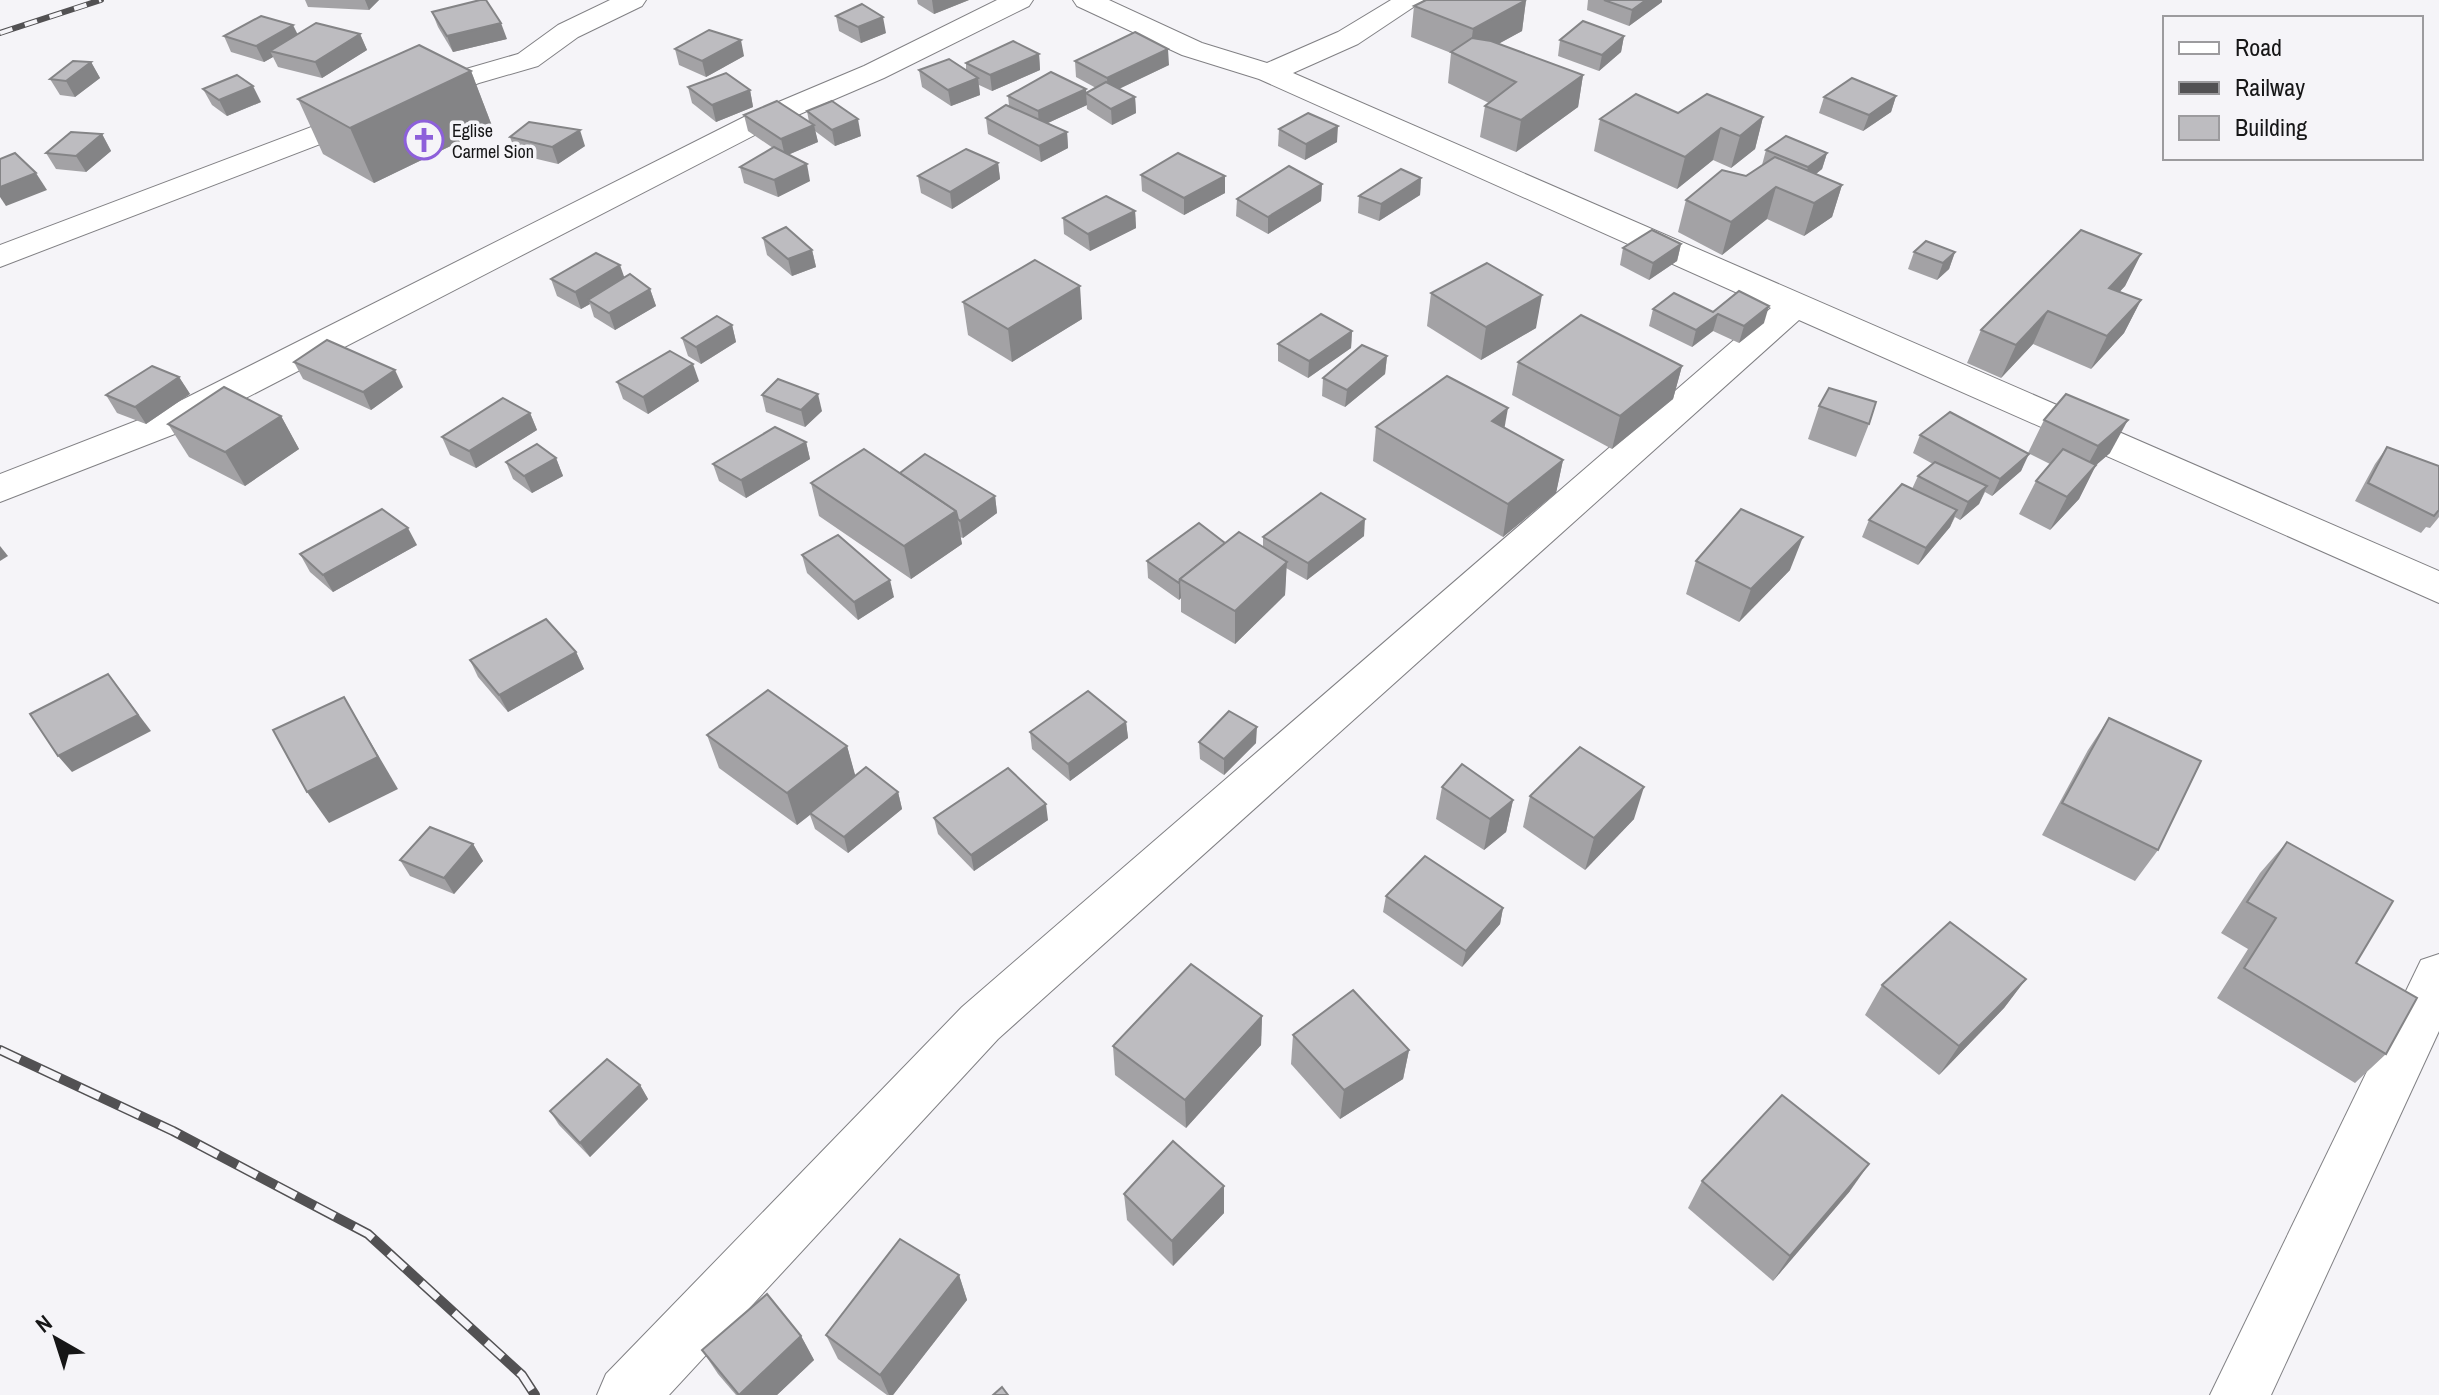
<svg xmlns="http://www.w3.org/2000/svg" width="2439" height="1395" font-family="'Archivo Narrow',sans-serif">
	<style>
		.lines { fill: none; stroke-linecap: round; stroke-linejoin: round }
		.minor-casing { stroke: #818084; stroke-width: 2 }
		.minor { fill: #fff; fill-rule: evenodd }
		.rail-far1-casing { stroke: #525153; stroke-width: 6 }
		.rail-casing { stroke: #525153; stroke-width: 10 }
		.rail-far1 { stroke: #f5f4f8; stroke-width: 4; stroke-dasharray: 13; stroke-linecap: butt }
		.rail { stroke: #f5f4f8; stroke-width: 7; stroke-dasharray: 22; stroke-linecap: butt }
		.wall { fill: #a3a2a5 }
		.shaded-wall { fill: #848486 }
		.building { fill: #bdbcc0; stroke: #848486; stroke-width: 2 }
		.labels { text-anchor: middle; dominant-baseline: central; stroke-width: 7; stroke-linejoin: round; paint-order: stroke }
		.far-poi-label { font-size: 18px; fill: #161617; stroke: #f5f4f8; text-anchor: start }
	</style>
	<rect width="100%" height="100%" fill="#f5f4f8"/>
	<g class="lines">
		<defs>
			<g id="minor">
				<polygon points="610,0 646,0 642,6 578,37 538,66 479,83 0,267 0,245 459,71 518,54 558,25"/>
				<polygon points="997,0 1033,0 1029,6 884,78 772,126 180,432 0,502 0,474 154,414 750,114 864,66"/>
				<polygon points="1073,0 1109,0 1202,43 1267,63 1338,32 1391,0 1424,0 1358,44 1293,73 2439,571 2439,603 1799,320 998,1039 669,1395 597,1395 606,1374 962,1007 1771,308 1259,79 1182,55 1077,6"/>
				<polygon points="2439,954 2439,1031 2271,1395 2210,1395 2421,960"/>
			</g>
		</defs>
		<use href="#minor" class="minor-casing"/>
		<use href="#minor" class="minor"/>
		<defs>
			<polyline id="rail-far1" points="0,33 101,0"/>
			<polyline id="rail" points="0,1050 173,1131 368,1234 522,1375 535,1395"/>
		</defs>
		<use href="#rail-far1" class="rail-far1-casing"/>
		<use href="#rail" class="rail-casing"/>
		<use href="#rail-far1" class="rail-far1"/>
		<use href="#rail" class="rail"/>
	</g>
	<g class="wall">
		<polygon points="305,0 379,0 369,10 308,7"/>
		<polygon points="917,0 969,0 934,14 918,4"/>
		<polygon points="1526,0 1522,31 1498,44 1583,75 1578,107 1516,152 1480,137 1485,106 1489,103 1448,83 1451,53 1411,37 1414,6"/>
		<polygon points="1588,0 1662,0 1662,2 1629,26 1587,10"/>
		<polygon points="432,12 507,39 453,52 438,27"/>
		<polygon points="836,16 886,33 861,43 839,31"/>
		<polygon points="298,34 360,34 367,50 322,78 278,67 273,57 264,62 231,52 224,36"/>
		<polygon points="1624,36 1621,52 1599,71 1558,56 1560,40"/>
		<polygon points="675,49 744,56 706,77 679,65"/>
		<polygon points="1039,54 1040,70 992,91 979,85 980,95 951,106 922,87 919,70 966,70 966,63"/>
		<polygon points="1075,61 1169,65 1119,89 1135,97 1136,113 1112,125 1087,109 1086,93 1096,88 1076,77"/>
		<polygon points="91,62 100,78 75,97 60,95 50,79"/>
		<polygon points="471,71 492,126 374,183 323,154 298,99"/>
		<polygon points="688,87 750,90 753,107 716,122 692,103"/>
		<polygon points="203,89 261,102 227,116 212,105"/>
		<polygon points="1086,89 1087,105 1048,123 1067,132 1068,148 1041,162 988,134 986,118 1009,106 1008,96"/>
		<polygon points="1896,96 1891,112 1863,131 1819,113 1824,97"/>
		<polygon points="807,111 861,136 835,146 815,131 818,142 788,155 810,181 778,197 744,183 740,167 773,148 748,131 744,115 809,122"/>
		<polygon points="1678,113 1763,117 1755,149 1731,168 1713,160 1677,189 1594,151 1600,119"/>
		<polygon points="1279,129 1337,142 1305,160 1278,146"/>
		<polygon points="102,134 111,151 86,172 56,169 46,153"/>
		<polygon points="510,137 585,146 558,164 516,154"/>
		<polygon points="1766,150 1827,153 1822,169 1816,174 1842,185 1832,217 1804,236 1767,219 1722,255 1678,232 1686,200 1746,176 1762,165"/>
		<polygon points="998,163 1000,179 952,209 921,193 918,176"/>
		<polygon points="1141,175 1225,193 1184,215 1142,191"/>
		<polygon points="1421,178 1420,195 1379,221 1358,213 1359,196"/>
		<polygon points="1322,184 1321,201 1268,234 1236,216 1237,199"/>
		<polygon points="1135,211 1136,228 1090,251 1064,234 1063,218"/>
		<polygon points="763,238 812,250 816,267 792,276 767,255"/>
		<polygon points="1681,244 1677,261 1649,280 1620,265 1623,248"/>
		<polygon points="1914,252 1955,252 1949,269 1937,280 1908,269"/>
		<polygon points="2141,254 2125,286 2119,292 2141,300 2124,333 2091,369 2033,344 2001,378 1967,363 1981,330"/>
		<polygon points="625,277 650,289 656,306 615,330 594,317 590,304 581,309 557,296 551,279"/>
		<polygon points="1431,293 1536,328 1481,360 1427,326"/>
		<polygon points="963,302 1082,319 1012,362 968,335"/>
		<polygon points="1653,309 1713,312 1764,323 1739,343 1713,331 1692,347 1649,326"/>
		<polygon points="732,325 736,342 701,364 688,356 682,338"/>
		<polygon points="1352,331 1351,348 1308,378 1278,361 1278,344"/>
		<polygon points="1387,356 1385,374 1345,407 1322,396 1323,378"/>
		<polygon points="294,362 403,387 371,410 303,379"/>
		<polygon points="1518,362 1682,366 1673,399 1612,449 1512,395"/>
		<polygon points="179,377 190,394 146,424 117,413 106,395"/>
		<polygon points="699,381 648,414 623,399 617,382"/>
		<polygon points="2066,394 2110,453 2096,465 2079,499 2050,530 2019,514 2036,481 2050,464 2028,453 2021,471 1992,496 1985,492 1979,504 1960,520 1955,517 1950,527 1918,565 1862,537 1869,520 1912,489 1918,476 1933,464 1913,453 1920,435 2028,453 2044,420"/>
		<polygon points="762,395 822,411 805,427 766,412"/>
		<polygon points="1819,406 1869,424 1856,457 1808,439"/>
		<polygon points="530,413 537,430 476,468 450,455 442,437"/>
		<polygon points="281,416 299,449 245,486 189,457 168,424"/>
		<polygon points="1376,427 1504,428 1563,460 1556,493 1503,537 1373,461"/>
		<polygon points="806,442 810,459 746,498 719,481 713,464"/>
		<polygon points="2387,447 2439,466 2439,517 2430,528 2426,527 2421,533 2355,501 2375,464"/>
		<polygon points="556,458 563,476 532,493 513,479 506,462"/>
		<polygon points="811,483 995,496 997,513 963,538 960,537 962,544 911,579 819,516"/>
		<polygon points="1364,536 1307,580 1286,568 1285,595 1235,644 1181,612 1181,598 1179,600 1148,578 1147,561 1225,543 1263,547 1263,537"/>
		<polygon points="417,545 333,592 310,572 300,554"/>
		<polygon points="802,555 894,597 858,620 807,573"/>
		<polygon points="1696,561 1790,570 1739,622 1686,594"/>
		<polygon points="576,652 584,669 508,712 478,677 470,660"/>
		<polygon points="2109,718 2158,850 2135,881 2042,835 2088,750"/>
		<polygon points="1126,722 1128,738 1070,781 1032,749 1030,732"/>
		<polygon points="707,735 847,746 855,776 898,792 902,809 848,853 815,829 810,815 797,825 719,768"/>
		<polygon points="1199,742 1256,743 1224,775 1200,759"/>
		<polygon points="1442,787 1513,800 1506,832 1484,850 1436,819"/>
		<polygon points="1530,796 1634,819 1585,870 1523,827"/>
		<polygon points="934,818 1048,820 974,871 938,834"/>
		<polygon points="2287,842 2356,963 2386,1054 2355,1083 2217,998 2248,949 2221,933 2260,873"/>
		<polygon points="473,844 483,861 454,894 410,876 400,860"/>
		<polygon points="1386,896 1503,908 1500,924 1462,967 1383,912"/>
		<polygon points="2026,979 2004,1008 1939,1075 1865,1015 1882,985"/>
		<polygon points="1262,1016 1261,1045 1186,1128 1115,1075 1113,1046"/>
		<polygon points="1293,1035 1409,1050 1403,1079 1340,1119 1291,1064"/>
		<polygon points="640,1085 648,1099 590,1157 559,1125 550,1111"/>
		<polygon points="1702,1181 1850,1191 1773,1281 1688,1208"/>
		<polygon points="1224,1186 1224,1213 1173,1266 1127,1220 1124,1194"/>
		<polygon points="959,1275 967,1300 893,1395 887,1395 838,1359 826,1335"/>
		<polygon points="801,1336 814,1360 777,1395 736,1395 718,1374 702,1350"/>
	</g>
	<g class="shaded-wall">
		<polygon points="365,0 379,0 369,10"/>
		<polygon points="932,0 969,0 934,14"/>
		<polygon points="1526,0 1522,31 1469,60 1473,29"/>
		<polygon points="1646,0 1662,0 1662,2 1629,26 1632,10"/>
		<polygon points="883,17 886,33 861,43 858,27"/>
		<polygon points="501,23 507,39 453,52 447,36"/>
		<polygon points="293,25 301,41 270,51 273,57 264,62 256,46"/>
		<polygon points="360,34 367,50 322,78 315,62"/>
		<polygon points="1624,36 1621,52 1599,71 1602,55"/>
		<polygon points="741,40 744,56 706,77 702,61"/>
		<polygon points="1168,49 1169,65 1108,94 1107,78"/>
		<polygon points="1039,54 1040,70 992,91 990,75"/>
		<polygon points="91,62 100,78 75,97 66,81"/>
		<polygon points="471,71 492,126 374,183 350,128"/>
		<polygon points="1583,75 1578,107 1516,152 1521,120"/>
		<polygon points="978,78 980,95 951,106 948,90"/>
		<polygon points="253,86 261,102 227,116 219,100"/>
		<polygon points="1086,89 1087,105 1039,127 1038,111"/>
		<polygon points="750,90 753,107 716,122 712,105"/>
		<polygon points="1896,96 1891,112 1863,131 1869,115"/>
		<polygon points="1135,97 1136,113 1112,125 1111,109"/>
		<polygon points="1763,117 1755,149 1731,168 1740,136"/>
		<polygon points="858,119 861,136 835,146 832,130"/>
		<polygon points="814,125 818,142 785,156 781,139"/>
		<polygon points="1338,126 1337,142 1305,160 1306,144"/>
		<polygon points="1721,128 1713,160 1677,189 1685,157"/>
		<polygon points="580,130 585,146 558,164 552,147"/>
		<polygon points="1067,132 1068,148 1041,162 1039,146"/>
		<polygon points="102,134 111,151 86,172 76,156"/>
		<polygon points="1827,153 1822,169 1803,184 1808,167"/>
		<polygon points="998,163 1000,179 952,209 950,192"/>
		<polygon points="807,164 810,181 778,197 774,180"/>
		<polygon points="36,173 47,190 6,206 0,197 0,187"/>
		<polygon points="1225,176 1225,193 1184,215 1184,198"/>
		<polygon points="1421,178 1420,195 1379,221 1381,204"/>
		<polygon points="1322,184 1321,201 1268,234 1268,217"/>
		<polygon points="1842,185 1832,217 1804,236 1814,203"/>
		<polygon points="1776,187 1767,219 1722,255 1731,222"/>
		<polygon points="1135,211 1136,228 1090,251 1088,234"/>
		<polygon points="1681,244 1677,261 1649,280 1653,263"/>
		<polygon points="812,250 816,267 792,276 788,259"/>
		<polygon points="1955,252 1949,269 1937,280 1943,263"/>
		<polygon points="2141,254 2125,286 2093,321 2109,288"/>
		<polygon points="620,265 626,282 588,300 590,304 581,309 575,292"/>
		<polygon points="1080,286 1082,319 1012,362 1008,329"/>
		<polygon points="650,289 656,306 615,330 609,313"/>
		<polygon points="1542,295 1536,328 1481,360 1486,327"/>
		<polygon points="2141,300 2124,333 2091,369 2107,336"/>
		<polygon points="1769,306 1764,323 1739,343 1744,326"/>
		<polygon points="2048,311 2033,344 2001,378 2016,345"/>
		<polygon points="1718,314 1713,331 1692,347 1696,330"/>
		<polygon points="732,325 736,342 701,364 696,347"/>
		<polygon points="1352,331 1351,348 1308,378 1309,361"/>
		<polygon points="1387,356 1385,374 1345,407 1347,390"/>
		<polygon points="693,364 699,381 648,414 643,397"/>
		<polygon points="1682,366 1673,399 1612,449 1620,416"/>
		<polygon points="395,370 403,387 371,410 363,392"/>
		<polygon points="179,377 190,394 146,424 135,407"/>
		<polygon points="818,394 822,411 805,427 801,410"/>
		<polygon points="1508,408 1502,442 1492,421"/>
		<polygon points="530,413 537,430 476,468 469,451"/>
		<polygon points="281,416 299,449 245,486 225,452"/>
		<polygon points="2128,420 2110,453 2080,479 2098,446"/>
		<polygon points="806,442 810,459 746,498 741,480"/>
		<polygon points="2029,454 2021,471 1992,496 2000,479"/>
		<polygon points="556,458 563,476 532,493 524,476"/>
		<polygon points="1563,460 1556,493 1503,537 1508,504"/>
		<polygon points="2096,465 2079,499 2050,530 2067,497"/>
		<polygon points="1987,486 1979,504 1960,520 1968,502"/>
		<polygon points="995,496 997,513 963,538 960,521"/>
		<polygon points="1957,510 1950,527 1918,565 1926,548"/>
		<polygon points="956,511 962,544 911,579 904,546"/>
		<polygon points="1365,519 1364,536 1307,580 1308,563"/>
		<polygon points="408,528 417,545 333,592 323,575"/>
		<polygon points="1803,537 1790,570 1739,622 1751,589"/>
		<polygon points="0,546 8,556 0,561"/>
		<polygon points="1287,562 1285,595 1235,644 1235,611"/>
		<polygon points="890,580 894,597 858,620 854,602"/>
		<polygon points="1180,581 1181,598 1179,600 1179,583"/>
		<polygon points="576,652 584,669 508,712 499,695"/>
		<polygon points="108,674 151,731 72,772 58,756"/>
		<polygon points="344,697 398,789 329,823 307,792"/>
		<polygon points="1126,722 1128,738 1070,781 1068,764"/>
		<polygon points="1257,727 1256,743 1224,775 1224,759"/>
		<polygon points="847,746 856,778 797,825 787,793"/>
		<polygon points="1644,787 1634,819 1585,870 1594,838"/>
		<polygon points="898,792 902,809 848,853 844,837"/>
		<polygon points="1513,800 1506,832 1484,850 1490,819"/>
		<polygon points="1046,804 1048,820 974,871 971,855"/>
		<polygon points="473,844 483,861 454,894 444,878"/>
		<polygon points="1503,908 1500,924 1462,967 1466,951"/>
		<polygon points="2026,979 2004,1008 1939,1075 1959,1046"/>
		<polygon points="1262,1016 1261,1045 1186,1128 1185,1100"/>
		<polygon points="1409,1050 1403,1079 1340,1119 1344,1090"/>
		<polygon points="640,1085 648,1099 590,1157 580,1143"/>
		<polygon points="1869,1164 1850,1191 1773,1281 1790,1256"/>
		<polygon points="1224,1186 1224,1213 1173,1266 1172,1241"/>
		<polygon points="959,1275 967,1300 893,1395 889,1395 880,1375"/>
		<polygon points="801,1336 814,1360 777,1395 740,1395"/>
	</g>
	<g class="building">
		<polygon points="480,0 486,0 501,23 447,36 432,12"/>
		<polygon points="1426,0 1526,0 1473,29 1414,6"/>
		<polygon points="1604,0 1646,0 1632,10"/>
		<polygon points="862,4 883,17 858,27 836,16"/>
		<polygon points="261,16 293,25 256,46 224,36"/>
		<polygon points="1583,21 1624,36 1602,55 1560,40"/>
		<polygon points="316,23 360,34 315,62 270,51"/>
		<polygon points="709,30 741,40 702,61 675,49"/>
		<polygon points="1135,32 1168,49 1107,78 1075,61"/>
		<polygon points="1472,38 1491,41 1583,75 1521,120 1485,106 1516,82 1451,52"/>
		<polygon points="1013,41 1039,54 990,75 966,63"/>
		<polygon points="419,45 471,71 350,128 298,99"/>
		<polygon points="949,59 978,78 948,90 919,70"/>
		<polygon points="73,61 91,62 66,81 50,79"/>
		<polygon points="1051,72 1086,89 1038,111 1008,96"/>
		<polygon points="726,73 750,90 712,105 688,87"/>
		<polygon points="237,75 253,86 219,100 203,89"/>
		<polygon points="1852,78 1896,96 1869,115 1824,97"/>
		<polygon points="1106,82 1135,97 1111,109 1086,93"/>
		<polygon points="1636,94 1678,113 1707,94 1763,117 1740,136 1721,128 1685,157 1600,119"/>
		<polygon points="777,101 814,125 781,139 744,115"/>
		<polygon points="832,101 858,119 832,130 807,111"/>
		<polygon points="1006,105 1067,132 1039,146 986,118"/>
		<polygon points="1308,113 1338,126 1306,144 1279,129"/>
		<polygon points="529,122 580,130 552,147 510,137"/>
		<polygon points="71,132 102,134 76,156 46,153"/>
		<polygon points="1786,136 1827,153 1808,167 1766,150"/>
		<polygon points="774,147 807,164 774,180 740,167"/>
		<polygon points="966,149 998,163 950,192 918,176"/>
		<polygon points="15,153 36,173 0,187 0,159"/>
		<polygon points="1178,153 1225,176 1184,198 1141,175"/>
		<polygon points="1775,157 1842,185 1814,203 1776,187 1731,222 1686,200 1722,170 1746,176"/>
		<polygon points="1289,166 1322,184 1268,217 1237,199"/>
		<polygon points="1401,169 1421,178 1381,204 1359,196"/>
		<polygon points="1106,196 1135,211 1088,234 1063,218"/>
		<polygon points="786,227 812,250 788,259 763,238"/>
		<polygon points="1652,230 1681,244 1653,263 1623,248"/>
		<polygon points="2081,230 2141,254 2109,288 2141,300 2107,336 2048,311 2016,345 1981,330"/>
		<polygon points="1926,241 1955,252 1943,263 1914,252"/>
		<polygon points="596,253 620,265 575,292 551,279"/>
		<polygon points="1035,260 1080,286 1008,329 963,302"/>
		<polygon points="1487,263 1542,295 1486,327 1431,293"/>
		<polygon points="630,274 650,289 609,313 588,300"/>
		<polygon points="1739,291 1769,306 1744,326 1718,314 1696,330 1653,309 1674,293 1713,312"/>
		<polygon points="1321,314 1352,331 1309,361 1278,344"/>
		<polygon points="1581,315 1682,366 1620,416 1518,362"/>
		<polygon points="717,316 732,325 696,347 682,338"/>
		<polygon points="327,340 395,370 363,392 294,362"/>
		<polygon points="1362,345 1387,356 1347,390 1323,378"/>
		<polygon points="670,351 693,364 643,397 617,382"/>
		<polygon points="152,366 179,377 135,407 106,395"/>
		<polygon points="1447,376 1508,408 1492,421 1563,460 1508,504 1376,427"/>
		<polygon points="778,379 818,394 801,410 762,395"/>
		<polygon points="224,387 281,416 225,452 168,424"/>
		<polygon points="1829,388 1876,402 1869,424 1819,406"/>
		<polygon points="2066,394 2128,420 2098,446 2044,420"/>
		<polygon points="503,398 530,413 469,451 442,437"/>
		<polygon points="1950,412 2029,454 2000,479 1920,435"/>
		<polygon points="775,427 806,442 741,480 713,464"/>
		<polygon points="537,444 556,458 524,476 506,462"/>
		<polygon points="2387,447 2439,466 2439,510 2434,516 2368,483"/>
		<polygon points="864,449 956,511 904,546 811,483"/>
		<polygon points="2063,449 2096,465 2067,497 2036,481"/>
		<polygon points="925,454 995,496 960,521 958,519 956,511 900,473"/>
		<polygon points="1935,462 1987,486 1968,502 1918,476"/>
		<polygon points="1902,484 1957,510 1926,548 1869,520"/>
		<polygon points="1321,493 1365,519 1308,563 1263,537"/>
		<polygon points="382,509 408,528 323,575 300,554"/>
		<polygon points="1741,509 1803,537 1751,589 1696,561"/>
		<polygon points="1199,523 1225,543 1180,579 1179,583 1147,561"/>
		<polygon points="1239,532 1287,562 1235,611 1180,579"/>
		<polygon points="838,535 890,580 854,602 802,555"/>
		<polygon points="546,619 576,652 499,695 470,660"/>
		<polygon points="108,674 138,715 58,756 30,714"/>
		<polygon points="768,690 847,746 787,793 707,735"/>
		<polygon points="1088,691 1126,722 1068,764 1030,732"/>
		<polygon points="344,697 378,757 307,792 273,730"/>
		<polygon points="1229,711 1257,727 1224,759 1199,742"/>
		<polygon points="2109,718 2201,761 2158,850 2062,803"/>
		<polygon points="1580,747 1644,787 1594,838 1530,796"/>
		<polygon points="1462,764 1513,800 1490,819 1442,787"/>
		<polygon points="866,767 898,792 844,837 810,813"/>
		<polygon points="1008,768 1046,804 971,855 934,818"/>
		<polygon points="430,827 473,844 444,878 400,860"/>
		<polygon points="2287,842 2393,901 2356,963 2417,998 2386,1054 2244,968 2276,918 2247,902"/>
		<polygon points="1425,856 1503,908 1466,951 1386,896"/>
		<polygon points="1950,922 2026,979 1959,1046 1882,985"/>
		<polygon points="1191,964 1262,1016 1185,1100 1113,1046"/>
		<polygon points="1353,990 1409,1050 1344,1090 1293,1035"/>
		<polygon points="607,1059 640,1085 580,1143 550,1111"/>
		<polygon points="1782,1095 1869,1164 1790,1256 1702,1181"/>
		<polygon points="1173,1141 1224,1186 1172,1241 1124,1194"/>
		<polygon points="900,1239 959,1275 880,1375 826,1335"/>
		<polygon points="767,1294 801,1336 739,1395 702,1350"/>
		<polygon points="1002,1387 1008,1395 993,1395"/>
	</g>
	<defs>
		<symbol id="church-ring" viewBox="-11 -11 22 22"><circle r="9.5" fill="#f5f4f8" stroke="#8d60da" stroke-width="1.5"/><path d="M-1.2-6h2.4v3.5h3.3v2.4h-3.3V6h-2.4V-.1h-3.3v-2.4h3.3Z" fill="#8d60da"/></symbol>
	</defs>
	<g fill-rule="evenodd">
		<use href="#church-ring" x="402" y="118" width="44" height="44"/>
	</g>
	<g class="labels">
		<g class="far-poi-label">
			<text x="452" y="130">Eglise<tspan x="452" dy="21">Carmel Sion</tspan></text>
		</g>
	</g>
	<rect x="2163" y="16" width="260" height="144" fill="#f5f4f8" stroke="#9c9b9e" stroke-width="2"/>
	<rect x="2179" y="42" width="40" height="12" fill="#ffffff" stroke="#9c9b9e" stroke-width="2"/>
	<text x="2235" y="56" font-size="24" fill="#161617">Road</text>
	<rect x="2179" y="82" width="40" height="12" fill="#525153" stroke="#9c9b9e" stroke-width="2"/>
	<text x="2235" y="96" font-size="24" fill="#161617">Railway</text>
	<rect x="2179" y="116" width="40" height="24" fill="#bdbcc0" stroke="#9c9b9e" stroke-width="2"/>
	<text x="2235" y="136" font-size="24" fill="#161617">Building</text>
	<g transform="translate(56 1339) rotate(321)" stroke="#f5f4f8" stroke-width="6" paint-order="stroke">
	<path d="M0-6L14 30L0 20L-14 30Z" fill="#161617"/>
	<text y="-12" font-size="22" font-weight="bold" text-anchor="middle" fill="#161617">N</text>
	</g>
</svg>
